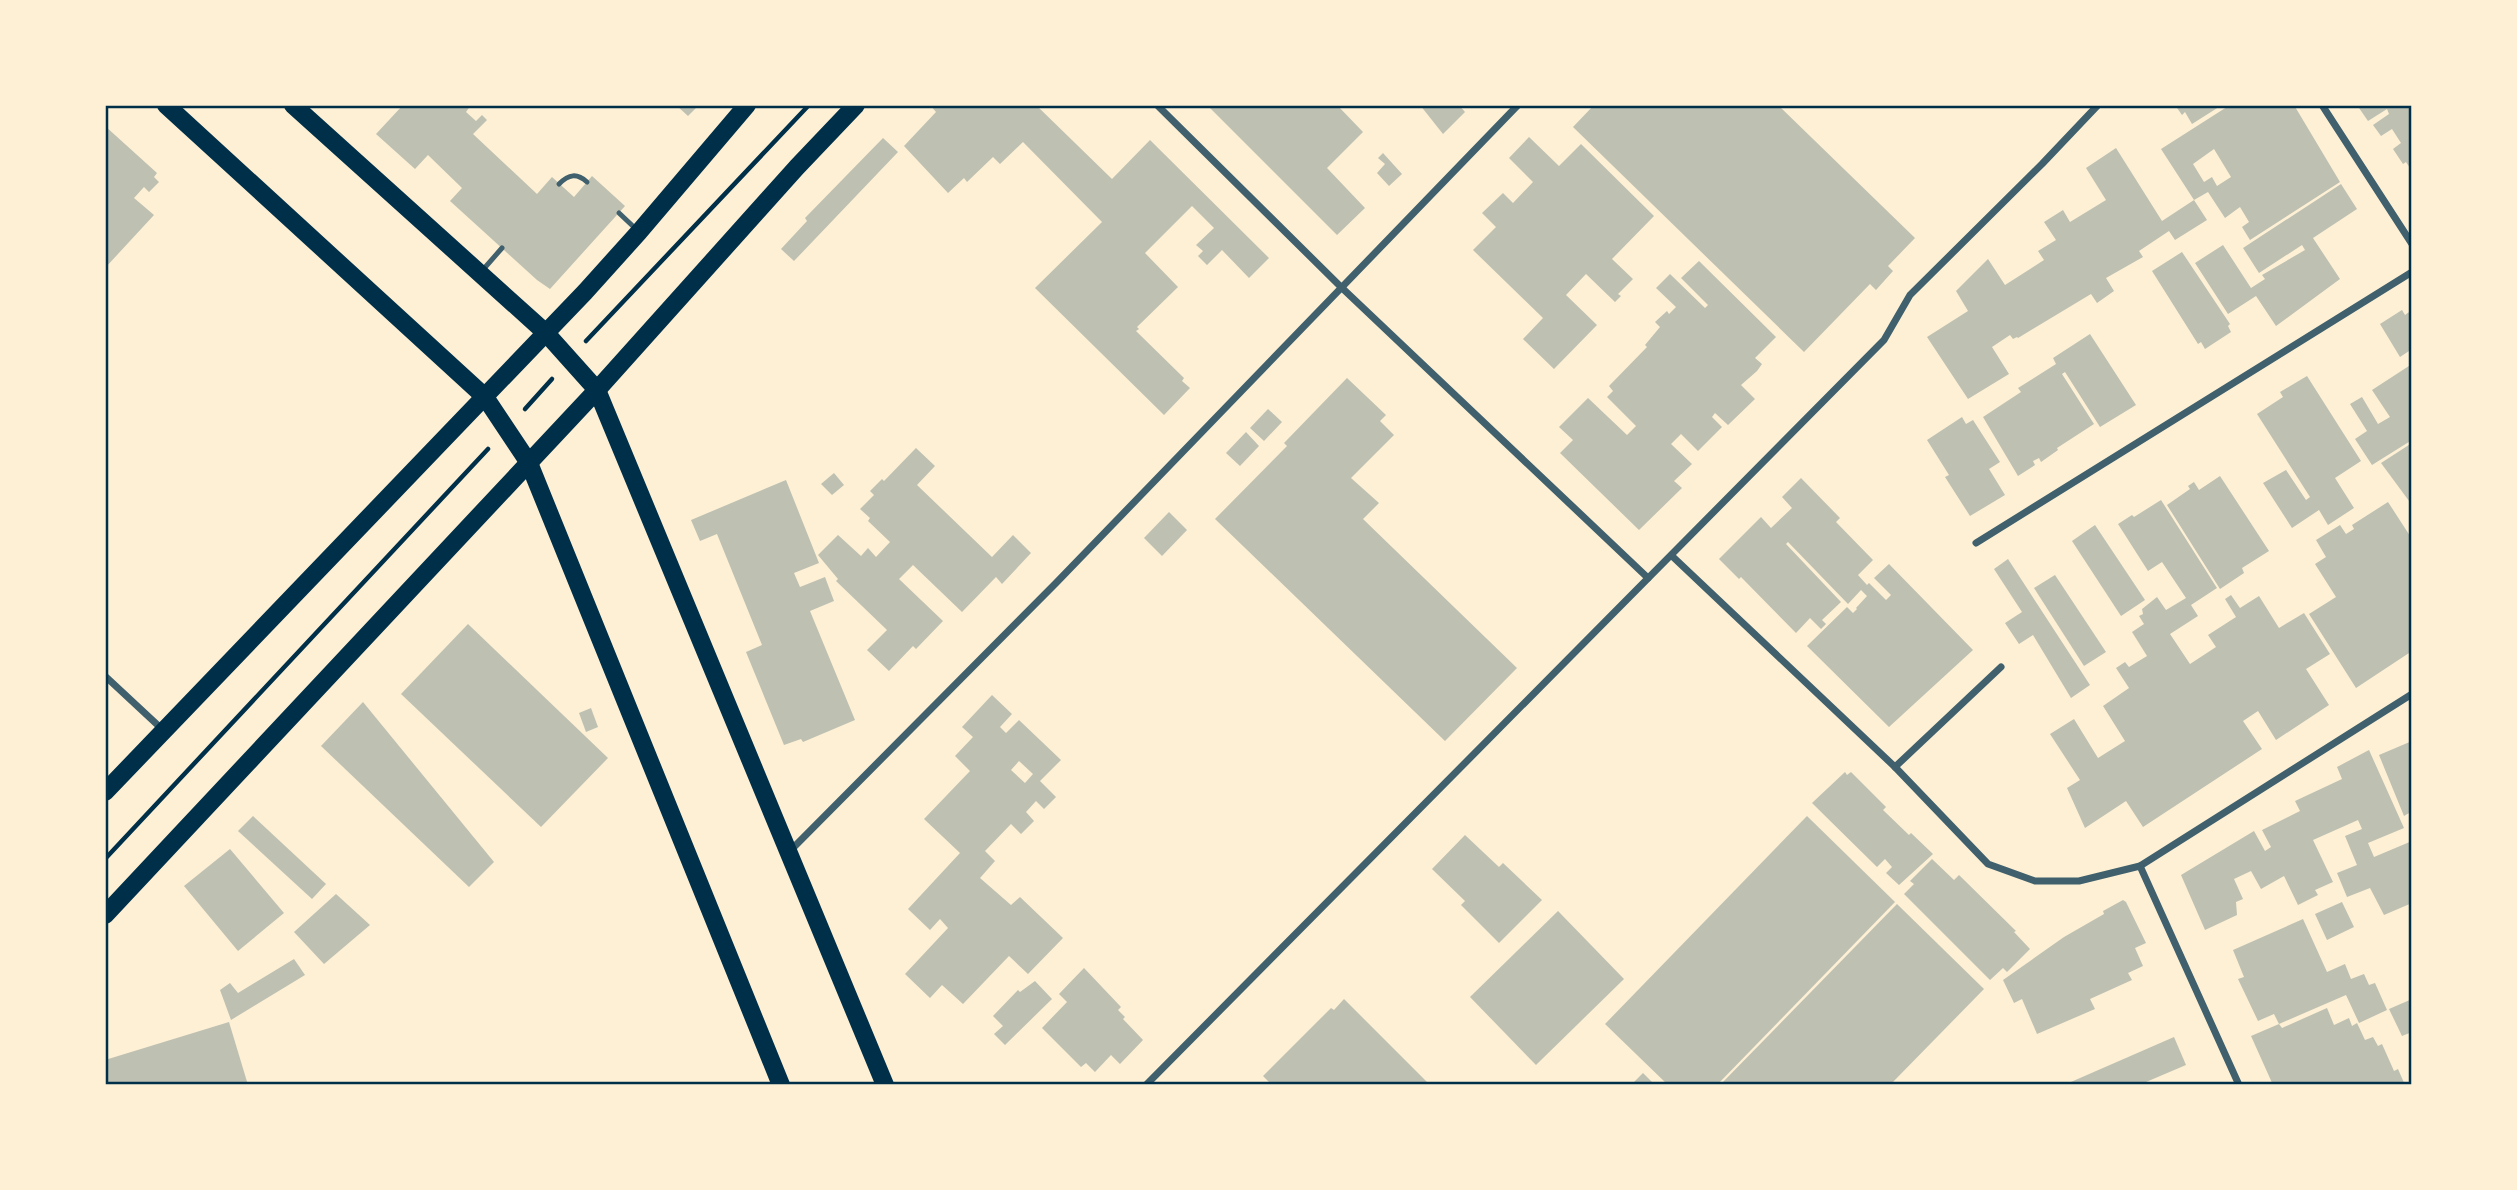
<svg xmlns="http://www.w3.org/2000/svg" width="2517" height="1190" font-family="Cabin,sans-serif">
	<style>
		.building { fill: #bec0b2; fill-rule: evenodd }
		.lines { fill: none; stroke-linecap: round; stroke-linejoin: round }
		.path { stroke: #003049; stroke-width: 4.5 }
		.service { stroke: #3f606c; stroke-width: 5 }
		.minor { stroke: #3f606c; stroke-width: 7 }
		.primary { stroke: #003049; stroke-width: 18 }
		.neatline { fill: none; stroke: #003049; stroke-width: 2.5 }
	</style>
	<rect width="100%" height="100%" fill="#fdf0d5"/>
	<g class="building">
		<polygon points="403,105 471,105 466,112 476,121 482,115 487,120 473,134 537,194 552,177 574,197 592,176 625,206 550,289 537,280 450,201 462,188 428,155 415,169 376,134"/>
		<polygon points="676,105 699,105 688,116"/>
		<polygon points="930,105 1036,105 1112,179 1150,140 1269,258 1249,278 1222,250 1207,265 1198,256 1203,251 1196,245 1214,228 1192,206 1145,253 1178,287 1137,327 1139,329 1136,331 1184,378 1182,381 1190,388 1164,415 1035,288 1102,222 1023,142 1000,164 993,157 967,182 964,178 948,193 904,146 936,112"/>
		<polygon points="1207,105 1337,105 1363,132 1327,168 1365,208 1337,235"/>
		<polygon points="1420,105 1459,105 1465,112 1443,134"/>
		<polygon points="1594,105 1778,105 1915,238 1888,266 1893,271 1876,290 1870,284 1804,352 1573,127"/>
		<polygon points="2175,105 2222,105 2192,124 2185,112 2182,115"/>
		<path d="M2230 105H2294L2340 182 2250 240 2242 227 2249 222 2240 207 2225 218 2208 192 2194 200 2161 149ZM2214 149 2231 177 2217 186 2212 177 2204 182 2193 164Z"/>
		<polygon points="2357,105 2412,105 2412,171 2406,162 2403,164 2393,149 2401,143 2392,129 2381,136 2373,125 2389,114 2387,109 2368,121"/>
		<polygon points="105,126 157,173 154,177 159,182 149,192 144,187 134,198 154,215 105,268"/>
		<polygon points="1529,137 1559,166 1581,144 1654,216 1612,259 1633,279 1618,294 1621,296 1615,302 1586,274 1566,295 1597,325 1554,369 1523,339 1543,318 1473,250 1496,227 1482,213 1503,193 1513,203 1533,182 1509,158"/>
		<polygon points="883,138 898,152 794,261 781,249 807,221 805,218"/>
		<polygon points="2116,148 2162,221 2194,200 2207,220 2175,240 2169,231 2139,251 2143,257 2106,278 2114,291 2097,303 2091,294 2018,338 2017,337 2013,339 2010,335 1992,347 2009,374 1968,399 1927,337 1968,311 1956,291 1988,259 2005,285 2044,260 2038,251 2056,240 2044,222 2063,210 2070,222 2106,200 2086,168"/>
		<polygon points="1383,153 1402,174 1389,186 1377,173 1385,164 1378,158"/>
		<polygon points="2341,184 2357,209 2313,238 2340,279 2276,326 2256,296 2228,314 2195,263 2223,245 2251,288 2265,279 2262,275 2305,250 2302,245 2259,273 2243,248"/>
		<polygon points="2182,252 2230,324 2228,326 2231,332 2205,349 2201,342 2198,344 2152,271"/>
		<polygon points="1699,261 1776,337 1755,358 1762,364 1757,371 1741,385 1755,399 1728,425 1715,413 1712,417 1722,427 1698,451 1681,434 1671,444 1692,464 1674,481 1682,488 1639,530 1560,453 1573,440 1559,427 1588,398 1627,435 1636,426 1607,397 1613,391 1609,386 1647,347 1645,345 1660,327 1655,322 1667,311 1669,314 1676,307 1656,288 1670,274 1705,308 1708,305 1681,278"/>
		<polygon points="2402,310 2405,315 2412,310 2412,349 2400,357 2380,324"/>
		<polygon points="2090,334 2136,405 2100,427 2065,372 2062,374 2094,424 2057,448 2058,450 2041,462 2039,458 2033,461 2035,465 2018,476 1983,417 2021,392 2018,388 2056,364 2053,358"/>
		<polygon points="2412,364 2412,440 2372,465 2355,439 2367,431 2350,404 2362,397 2378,424 2390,417 2372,390"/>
		<polygon points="2307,376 2361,461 2335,478 2354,508 2328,525 2319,510 2292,528 2263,483 2286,470 2306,500 2310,497 2257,414 2283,397 2280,392"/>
		<polygon points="1347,378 1386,415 1380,421 1394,435 1351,478 1379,503 1363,519 1517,668 1445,741 1215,519 1287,446 1284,443"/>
		<polygon points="1268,409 1282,422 1264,441 1250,428"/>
		<polygon points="1962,417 1966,424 1973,420 2000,462 1989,469 2005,495 1970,516 1945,477 1949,475 1927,440"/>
		<polygon points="1246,432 1259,446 1240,466 1226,453"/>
		<polygon points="2412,443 2412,505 2381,463"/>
		<polygon points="916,448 935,466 917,485 992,557 1013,535 1031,553 1002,584 996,577 962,612 913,565 899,579 943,621 916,649 913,646 889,671 867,650 887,630 836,581 838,579 818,555 838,535 861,556 868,548 876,557 890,542 868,521 870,518 860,509 874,495 870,491 882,479 884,481"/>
		<polygon points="834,473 844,485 832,495 821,484"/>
		<polygon points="2220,476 2269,551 2242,568 2244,573 2220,589 2167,505 2190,489 2188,486 2194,482 2199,490"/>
		<polygon points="1801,478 1840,518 1836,522 1873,560 1858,575 1867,585 1869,583 1886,600 1891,595 1874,578 1889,564 1973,650 1889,727 1807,646 1847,607 1853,613 1857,609 1856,608 1867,596 1861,590 1848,604 1788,542 1786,544 1841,602 1822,620 1826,624 1821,629 1810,618 1796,633 1741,577 1739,579 1719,559 1761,517 1771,528 1792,508 1782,497"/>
		<polygon points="786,480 819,563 794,573 800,587 825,577 834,601 810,611 855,720 803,742 801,739 784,745 746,652 762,645 717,534 700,541 691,520"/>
		<polygon points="2161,500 2217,588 2191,605 2198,616 2170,634 2190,664 2216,647 2208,635 2236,617 2225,599 2231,595 2240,608 2259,596 2279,628 2304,613 2330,654 2306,669 2329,705 2276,740 2258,711 2243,721 2262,749 2143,827 2126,801 2085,828 2067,788 2080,780 2050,734 2074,719 2098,758 2125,741 2103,706 2129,688 2116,668 2125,662 2129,667 2147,656 2132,632 2144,624 2139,616 2143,614 2142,609 2157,597 2166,610 2186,598 2162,562 2148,571 2118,524 2132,515 2134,517"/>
		<polygon points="2388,502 2412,539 2412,657 2409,653 2356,688 2309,614 2336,597 2315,564 2326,557 2316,540 2340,525 2346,534 2354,529 2352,525"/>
		<polygon points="1169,512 1187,530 1162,556 1144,538"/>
		<polygon points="2095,525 2145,600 2121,616 2072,541"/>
		<polygon points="2008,559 2090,685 2071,698 2033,635 2019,644 2005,623 2022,612 1994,569"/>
		<polygon points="2055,575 2106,652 2084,666 2034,588"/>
		<polygon points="468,624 608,758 541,827 401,694"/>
		<path d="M992 695 1012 714 1000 727 1006 733 1019 720 1061 760 1040 781 1056 797 1044 809 1036 801 1026 812 1034 821 1021 834 1011 824 985 851 995 861 980 878 1011 905 1020 897 1063 938 1028 974 1009 956 963 1004 942 985 930 998 905 974 948 928 940 919 930 930 908 909 960 853 924 819 970 771 955 756 973 737 962 727ZM1019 761 1033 774 1025 783 1011 770Z"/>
		<polygon points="363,702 494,862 469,887 321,746"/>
		<polygon points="591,708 598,727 586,732 579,713"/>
		<polygon points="2412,741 2412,820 2409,813 2404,816 2379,755"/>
		<polygon points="2369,750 2404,828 2368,843 2374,857 2412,841 2412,903 2384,915 2370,888 2347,897 2337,873 2357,865 2345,836 2362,829 2358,820 2313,840 2333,882 2315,890 2318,895 2298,905 2284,876 2261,889 2251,871 2234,879 2243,899 2236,902 2237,915 2205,930 2181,875 2254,831 2265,851 2271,847 2262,830 2300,811 2295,801 2342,779 2337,767"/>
		<polygon points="1845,772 1847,775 1851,772 1886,807 1883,810 1909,835 1911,833 1933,854 1899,885 1886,873 1892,867 1885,859 1877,867 1812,803"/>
		<polygon points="253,816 326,884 312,899 238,831"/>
		<polygon points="1807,816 1895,902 1717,1085 1668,1085 1605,1024"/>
		<polygon points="1465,835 1499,867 1503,863 1542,900 1499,943 1461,905 1465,901 1432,869"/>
		<polygon points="230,849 284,913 238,951 184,886"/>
		<polygon points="1932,859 1954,880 1959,875 2016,931 2014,932 2030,949 2007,972 2003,968 1990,980 1904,894 1914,884 1910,881"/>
		<polygon points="336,894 370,925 324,964 294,932"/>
		<polygon points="2123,900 2126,902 2146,943 2135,948 2143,966 2128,973 2132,980 2090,999 2095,1009 2037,1034 2022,999 2014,1003 2003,980 2064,937 2104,914 2103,911"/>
		<polygon points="2342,902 2354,927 2327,940 2315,914"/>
		<polygon points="1897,904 1984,989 1890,1085 1720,1085"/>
		<polygon points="1558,911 1624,979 1536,1065 1470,997"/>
		<polygon points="2303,919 2327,972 2345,964 2351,979 2364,974 2369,985 2375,983 2387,1010 2359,1023 2346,995 2279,1024 2274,1014 2258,1021 2238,979 2244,977 2233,950"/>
		<polygon points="294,959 305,975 231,1020 220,990 230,983 238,993"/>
		<polygon points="1084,968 1121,1007 1118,1010 1125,1017 1123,1019 1143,1040 1120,1064 1111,1055 1095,1072 1086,1063 1081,1067 1042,1028 1067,1002 1059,994"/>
		<polygon points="1035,981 1052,999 1005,1045 994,1034 1003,1026 993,1016 1018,990 1020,992"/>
		<polygon points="1344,999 1430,1085 1272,1085 1263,1076 1331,1008 1334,1010"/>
		<polygon points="2412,999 2412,1032 2402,1036 2389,1009"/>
		<polygon points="2327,1008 2334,1025 2349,1018 2352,1026 2357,1023 2365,1040 2373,1037 2378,1046 2382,1044 2394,1071 2398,1069 2405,1085 2273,1085 2251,1036 2279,1024 2282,1028"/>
		<polygon points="229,1022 248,1085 105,1085 105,1060"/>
		<polygon points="2174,1037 2186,1065 2139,1085 2064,1085"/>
		<polygon points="1643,1073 1655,1085 1631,1085"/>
	</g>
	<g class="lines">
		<g class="path">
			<polyline points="586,341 809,105"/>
			<polyline points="525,409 552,379"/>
			<polyline points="105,859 488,449"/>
		</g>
		<g class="service">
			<path d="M559 184C569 174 577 173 587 182"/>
			<polyline points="619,213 637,230"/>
			<polyline points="481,272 502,248"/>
		</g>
		<g class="minor">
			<polyline points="1157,105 1341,287 1648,578"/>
			<polyline points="2322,105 2412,244"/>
			<polyline points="1976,543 2412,272"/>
			<polyline points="1672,556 1895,767 1988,864 2035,881 2079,881 2140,866 2412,694"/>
			<polyline points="105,676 163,730"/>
			<polyline points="1895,767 2001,667"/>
			<polyline points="789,852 1056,583 1518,105"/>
			<polyline points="2140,866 2239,1085"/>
			<polyline points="1146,1085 1884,340 1910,295 2042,164 2098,105"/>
		</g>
		<g class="primary">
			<polyline points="166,105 485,397 529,463 781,1085"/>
			<polyline points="293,105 546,333 597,390 885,1085"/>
			<polyline points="105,792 585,292 639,232 747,105"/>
			<polyline points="105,915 597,390 797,167 856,105"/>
		</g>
	</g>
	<rect width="2517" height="1190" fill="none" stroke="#fdf0d5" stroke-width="214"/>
	<rect x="107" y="107" width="2303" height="976" class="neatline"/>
</svg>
